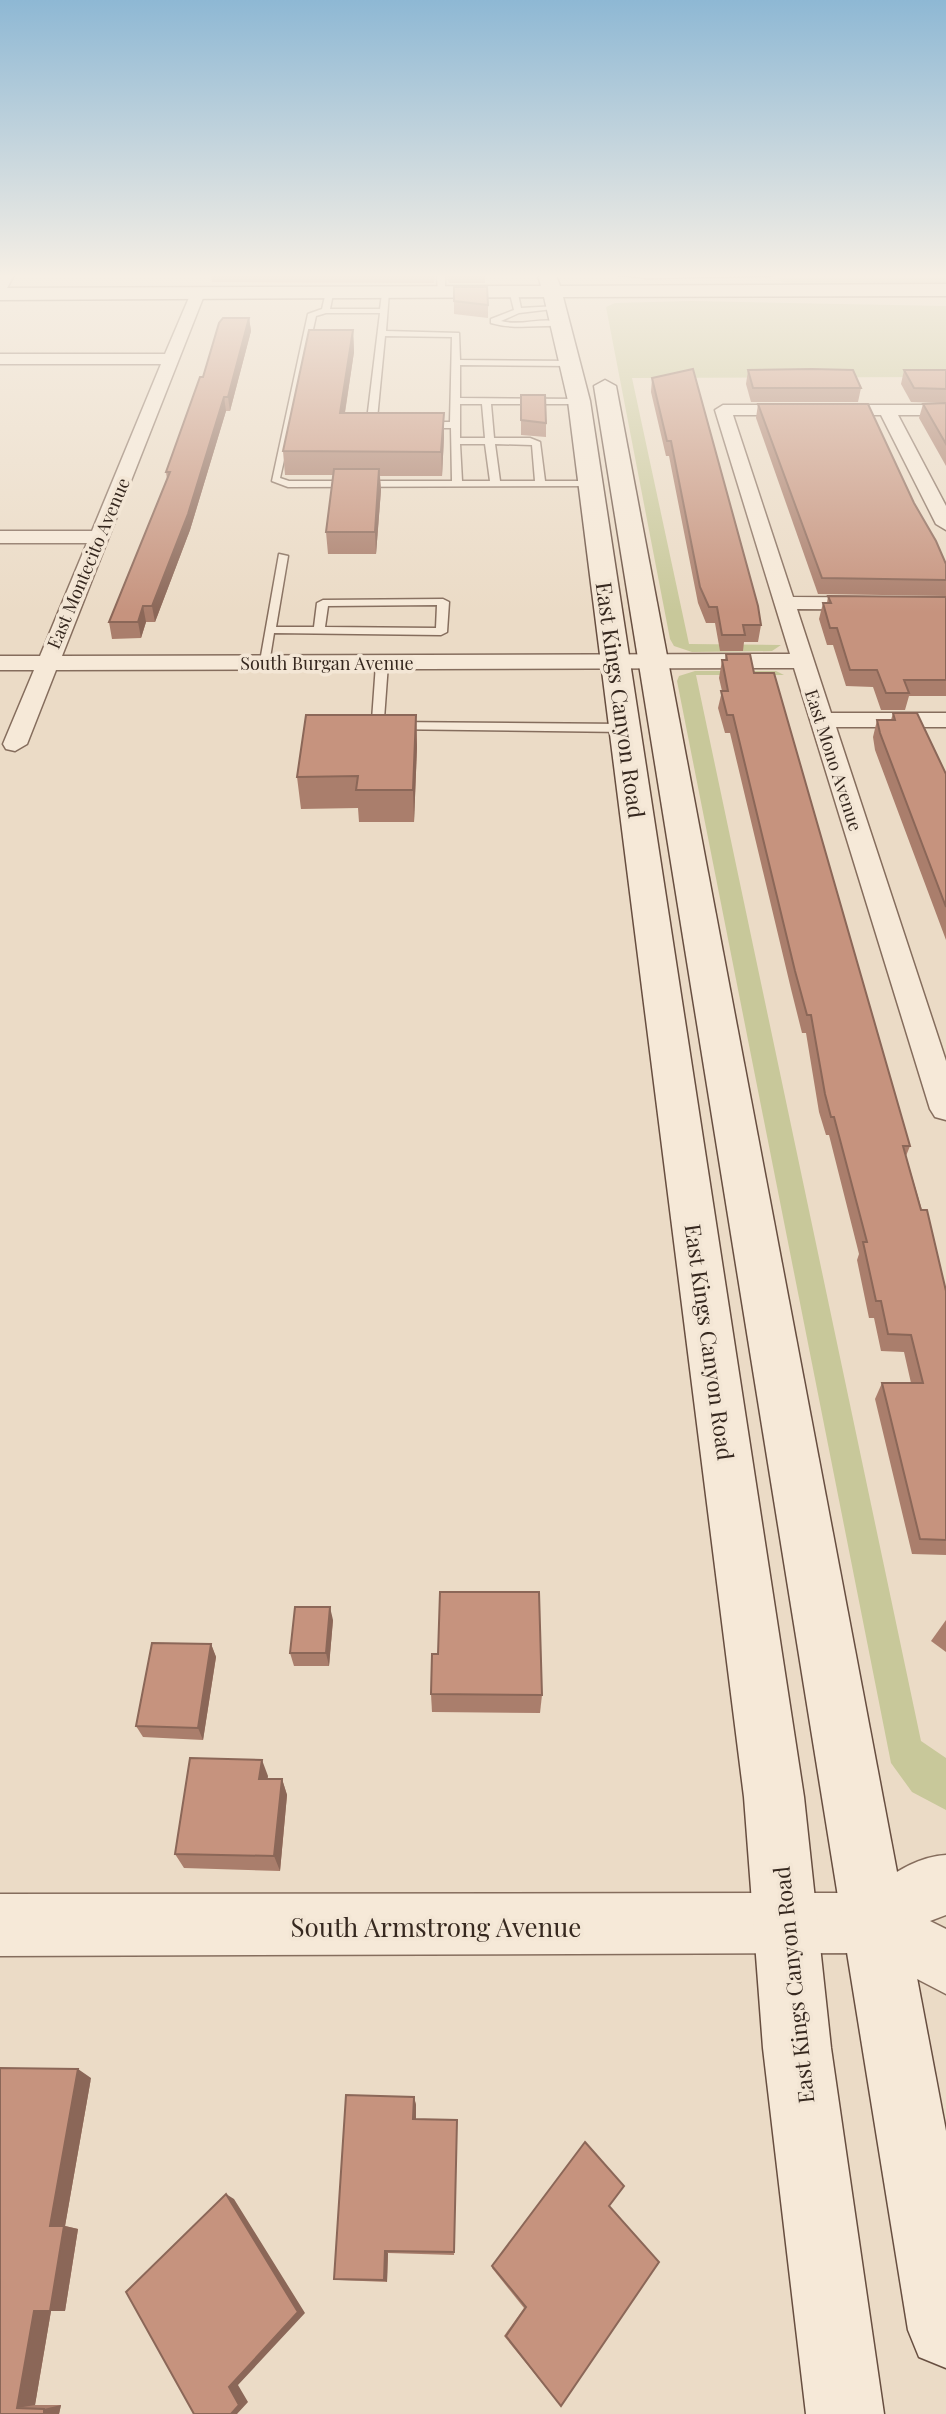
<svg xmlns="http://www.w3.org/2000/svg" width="946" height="2414" font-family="'Playfair Display',serif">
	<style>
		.green { fill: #c8c89a }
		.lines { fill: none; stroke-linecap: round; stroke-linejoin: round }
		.service-casing { stroke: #856d5d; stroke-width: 3 }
		.minor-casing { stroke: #856d5d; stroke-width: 3 }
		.tertiary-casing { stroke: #856d5d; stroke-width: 3 }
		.secondary-casing { stroke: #674e40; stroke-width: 3 }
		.service { fill: #f6e9d8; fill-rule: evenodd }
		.minor { fill: #f6e9d8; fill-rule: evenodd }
		.tertiary { fill: #f6e9d8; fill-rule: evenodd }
		.secondary { fill: #f6e9d8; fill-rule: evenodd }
		.wall { fill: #aa7e6c }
		.shaded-wall { fill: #8b6758 }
		.building { fill: #c6937e; stroke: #8b6758; stroke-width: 2 }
		.labels { text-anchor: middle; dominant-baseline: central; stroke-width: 7; stroke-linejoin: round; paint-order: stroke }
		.far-street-label { font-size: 18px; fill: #36281f; stroke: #f3e6d5 }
		.street-label { font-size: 22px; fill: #36281f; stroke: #f3e6d5 }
		.near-street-label { font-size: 26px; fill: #36281f; stroke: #f3e6d5 }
	</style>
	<rect width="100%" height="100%" fill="#ebdbc6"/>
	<g class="green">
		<polygon points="778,275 946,275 946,283 796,285 782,282"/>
		<polygon points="692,301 946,306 946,377 632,378 689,644 781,645 772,651 692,652 674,646 670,639 606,307 615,303"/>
		<polygon points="695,671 776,671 784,675 696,675 921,1741 946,1758 946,1810 912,1792 891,1763 677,681 679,676"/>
	</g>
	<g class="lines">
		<defs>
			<g id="service">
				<polygon points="437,275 445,275 445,296 438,294"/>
				<polygon points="619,275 770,275 771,276 647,278"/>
				<path d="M326 292 333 294 330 309H380L382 294 389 292 386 331 459 333 460 360 574 361 571 366 460 365V398L582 399 579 404H491L494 438H530L540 442 545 481H590L593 482V486L288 487 272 481 308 314 322 309ZM326 313H380L367 420 385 427 388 422 377 419 385 336 452 337 450 422H419L414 425 419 428H451L452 481H289L280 478 316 316ZM460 404H482L485 438H460ZM460 444H485L490 481H462ZM495 444 532 445 535 481H500Z"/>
				<path d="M514 292 518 294 521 308 557 306 561 308 519 313 501 321C522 327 545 315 566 324L562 326C536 325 516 330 491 323V319L514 310 510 294Z"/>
				<path d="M279 554 288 556 276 627H314L317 603 323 600 443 599 449 602 447 632 441 635 274 633 269 664 259 667ZM437 605 436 628 325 627 328 606Z"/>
				<polygon points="382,660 388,664 384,719 390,722 625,724 631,728 625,732 383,729 372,720 376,664"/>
			</g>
			<g id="minor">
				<polygon points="0,275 14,275 5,292 0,293"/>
				<polygon points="198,289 205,293 62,656 790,654 715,410 723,405 946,405 946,415 898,415 946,506 946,530 936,524 881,415 733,415 793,597 946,598 946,610 797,609 831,713 946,713 946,727 836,727 946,1061 946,1120 935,1117 930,1109 794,668 56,670 27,744 15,751 6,749 3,744 34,670 0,670 0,656 40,656 87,543 0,543 0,531 92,531 161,364 0,364 0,354 165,354 191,293"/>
			</g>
			<path id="tertiary" d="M946 1855V1915L930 1921 946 1929V1994L867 1953 0 1956V1894L864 1893C891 1876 914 1857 946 1855Z"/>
			<g id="secondary">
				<polygon points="538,275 556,275 560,286 946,284 946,296 563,297 590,401 804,1797 831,2048 884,2414 806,2414 763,2048 744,1797 568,401 544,297 0,300 0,288 541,286"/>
				<polygon points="605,380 616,386 946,2131 946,2368 919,2357 908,2330 594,386"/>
			</g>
		</defs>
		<use href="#service" class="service-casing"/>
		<use href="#minor" class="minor-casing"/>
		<use href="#tertiary" class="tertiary-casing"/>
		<use href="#secondary" class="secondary-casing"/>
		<use href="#service" class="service"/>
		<use href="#minor" class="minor"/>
		<use href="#tertiary" class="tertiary"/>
		<use href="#secondary" class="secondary"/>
	</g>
	<g class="wall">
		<polygon points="211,275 435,275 434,283 212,282"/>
		<polygon points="446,275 485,275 485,283 449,283"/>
		<polygon points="454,301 488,305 488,318 454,314"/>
		<polygon points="249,318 251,331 230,411 226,411 190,530 155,622 146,622 141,638 112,639 109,622 167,479 166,472"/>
		<polygon points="353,330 354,352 345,413 444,413 444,437 442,476 380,476 381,490 376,554 328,554 326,532 333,475 285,475 283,451"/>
		<polygon points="748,370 861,388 858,402 751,402 746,384"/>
		<polygon points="904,370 946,370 946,403 911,402 901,384"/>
		<polygon points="652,378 761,625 758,642 744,642 743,651 720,651 715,623 706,623 698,603 669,456 666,456 651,392"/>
		<polygon points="521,395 546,423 546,437 521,435"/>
		<polygon points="946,403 946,466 919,418 923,404"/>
		<polygon points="758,404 914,503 946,564 946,596 818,594 756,418"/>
		<polygon points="828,596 946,597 946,696 909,696 905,710 881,710 873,687 846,686 833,645 827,645 819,619 823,603 827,603"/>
		<polygon points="726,654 754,673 910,1146 906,1156 946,1291 946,1555 912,1554 875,1399 882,1383 911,1383 904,1352 881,1351 874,1318 869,1318 857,1260 859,1254 829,1135 826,1135 819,1112 806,1033 802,1033 791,989 730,733 725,733 718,708 722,691 719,678 722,660 725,660"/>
		<polygon points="893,713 946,774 946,940 875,750 873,737 877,720 891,720"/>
		<polygon points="416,715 417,747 414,822 359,822 358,808 301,809 297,777"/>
		<polygon points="333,1620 329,1666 294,1666 290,1653"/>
		<polygon points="946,1620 946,1652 931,1641"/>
		<polygon points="211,1644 216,1657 203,1740 143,1737 136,1726"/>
		<polygon points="431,1694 542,1695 540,1713 432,1712"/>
		<polygon points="268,1776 267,1779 282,1779 287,1795 280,1871 184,1868 175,1854"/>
		<polygon points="91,2078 65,2226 78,2229 65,2311 51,2311 35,2405 61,2405 59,2414 0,2414"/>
		<polygon points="414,2097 416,2105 416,2119 457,2120 454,2255 388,2253 387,2282 339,2280 334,2279"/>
		<polygon points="609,2206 561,2406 504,2336 524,2308 492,2268 492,2266"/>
	</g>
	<g class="shaded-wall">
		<polygon points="249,318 251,331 230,411 228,397"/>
		<polygon points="353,330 354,352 341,437 340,413"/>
		<polygon points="224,397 226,411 190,530 155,622 152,606"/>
		<polygon points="444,413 444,437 442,476 441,452"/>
		<polygon points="379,469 381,490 376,554 375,532"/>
		<polygon points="143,606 146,622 141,638 138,622"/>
		<polygon points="416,715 417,747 414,822 413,790"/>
		<polygon points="330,1607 333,1620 329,1666 326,1653"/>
		<polygon points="211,1644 216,1657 203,1740 198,1728"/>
		<polygon points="262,1760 268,1776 265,1795 259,1779"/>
		<polygon points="282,1779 287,1795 280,1871 274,1856"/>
		<polygon points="78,2069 91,2078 65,2226 78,2229 65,2311 50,2311 50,2226"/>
		<polygon points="414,2097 416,2105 416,2126 413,2119"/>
		<polygon points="226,2194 234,2199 305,2313 238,2385 248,2402 237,2414 231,2414 229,2387"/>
		<polygon points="385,2251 388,2253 387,2282 384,2280"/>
		<polygon points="34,2311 51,2311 35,2405 17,2408"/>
		<polygon points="61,2405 59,2414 44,2414 44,2409"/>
	</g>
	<g class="building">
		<polygon points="454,287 487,287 488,305 454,301"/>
		<polygon points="223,318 249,318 228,397 224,397 188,514 152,606 143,606 138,622 109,622 170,472 166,472 200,377 203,377 219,323"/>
		<polygon points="309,330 353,330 340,413 444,413 441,452 283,451"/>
		<polygon points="693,369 758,606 761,625 743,625 745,635 722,635 717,607 709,607 700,587 671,441 667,441 652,378"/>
		<polygon points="812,369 853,370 861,388 753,388 748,370"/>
		<polygon points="904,370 946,370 946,389 914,388"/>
		<polygon points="521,395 545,395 546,423 521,420"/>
		<polygon points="946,403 946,444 923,404"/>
		<polygon points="758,404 868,404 914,503 936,541 946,564 946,580 822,578"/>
		<polygon points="334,469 379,469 375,532 326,532"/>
		<polygon points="828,596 946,597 946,680 904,680 909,693 886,693 877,670 850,670 837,628 830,628 823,603 831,603"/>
		<polygon points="726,654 750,654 754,673 774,673 906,1132 910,1146 903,1146 921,1210 927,1210 946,1291 946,1540 920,1539 882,1383 923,1383 911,1335 888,1334 881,1301 876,1301 863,1242 867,1242 834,1117 831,1117 825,1094 811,1015 807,1015 795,971 733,715 727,715 721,691 728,691 722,660 727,660"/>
		<polygon points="893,713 917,713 946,774 946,907 880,733 877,720 895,720"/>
		<polygon points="306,715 416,715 413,790 356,790 358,776 297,777"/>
		<polygon points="440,1592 539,1592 542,1695 431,1694 432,1654 438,1654"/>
		<polygon points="295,1607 330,1607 326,1653 290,1653"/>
		<polygon points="152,1643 211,1644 198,1728 136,1726"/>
		<polygon points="190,1758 262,1760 259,1779 282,1779 274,1856 175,1854"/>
		<polygon points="0,2068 78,2069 50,2226 64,2226 50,2311 34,2311 17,2408 44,2409 44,2414 0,2414"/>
		<polygon points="346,2095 414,2097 413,2119 457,2120 454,2252 385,2251 384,2280 334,2279"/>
		<polygon points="585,2142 624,2186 609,2206 659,2262 561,2406 506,2336 526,2307 492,2266"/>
		<polygon points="226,2194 298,2312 229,2387 239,2405 231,2414 194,2414 126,2292"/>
	</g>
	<linearGradient id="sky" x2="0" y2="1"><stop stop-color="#8eb8d4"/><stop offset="0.45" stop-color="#f6efe5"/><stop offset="1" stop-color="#f6efe5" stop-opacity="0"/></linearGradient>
	<rect width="946" height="613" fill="url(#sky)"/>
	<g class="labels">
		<g class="far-street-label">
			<text transform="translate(88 563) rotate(-67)">East Montecito Avenue</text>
			<text x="327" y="663">South Burgan Avenue</text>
			<text transform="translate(834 760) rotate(72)">East Mono Avenue</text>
		</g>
		<g class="street-label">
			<text transform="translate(621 700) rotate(82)">East Kings Canyon Road</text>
			<text transform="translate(710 1342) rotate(82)">East Kings Canyon Road</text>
			<text transform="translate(793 1985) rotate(-96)">East Kings Canyon Road</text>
		</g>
		<g class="near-street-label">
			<text x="436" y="1926">South Armstrong Avenue</text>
		</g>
	</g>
</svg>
